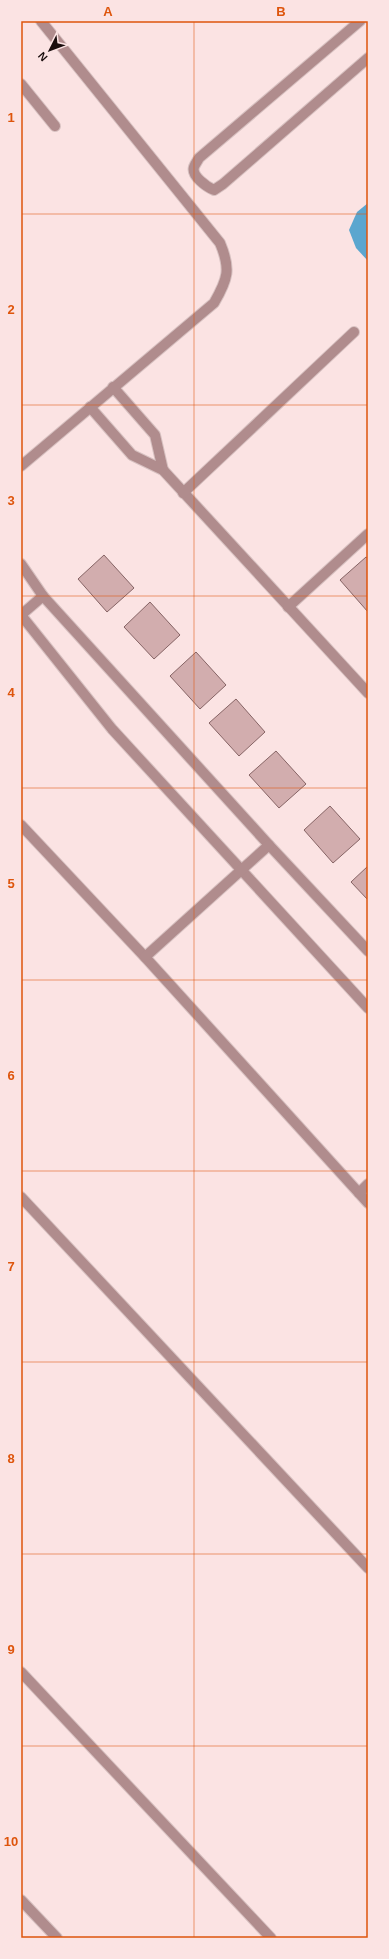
<svg xmlns="http://www.w3.org/2000/svg" width="389" height="1959" font-family="Helvetica,sans-serif">
	<style>
		.water { fill: #5ba6cf }
		.building { fill: #d2adae; stroke: #866465 }
		.lines { fill: none; stroke-linecap: round; stroke-linejoin: round }
		.lane-casing { stroke: #d7c1c1; stroke-width: 12 }
		.street-casing { stroke: #d7c1c1; stroke-width: 12 }
		.lane { stroke: #b08c8d; stroke-width: 10 }
		.street { stroke: #b08c8d; stroke-width: 10 }
		.grid { fill: none; stroke: #de550c; stroke-width: 1; stroke-opacity: 0.55 }
		.neatline { fill: none; stroke: #de550c; stroke-width: 1.5 }
		.grid-label { font-size: 13px; text-anchor: middle; font-weight: bold; fill: #de550c }
	</style>
	<rect width="100%" height="100%" fill="#fbe3e3"/>
	<polygon class="water" points="368,203 368,261 356,248 349,230 357,212"/>
	<g class="building">
		<polygon points="104,555 134,588 107,612 78,579"/>
		<polygon points="366,557 368,558 368,612 340,580"/>
		<polygon points="150,602 180,635 154,659 124,627"/>
		<polygon points="196,652 226,685 200,709 170,676"/>
		<polygon points="236,699 265,732 239,756 209,723"/>
		<polygon points="276,751 306,784 279,808 249,775"/>
		<polygon points="330,806 360,839 333,863 304,830"/>
		<polygon points="368,866 368,900 351,882"/>
	</g>
	<g class="lines">
		<defs>
			<polyline id="lane" points="21,84 55,126"/>
			<g id="street">
				<path d="M360 21 199 158C198 160 195 164 194 167 191 176 207 187 214 190L223 184 368 58"/>
				<polyline points="113,387 155,435 163,470"/>
				<polyline points="90,407 132,455 163,470 368,693"/>
				<path d="M21 466 214 303C228 279 231 269 220 243L41 21"/>
				<polyline points="183,493 354,332"/>
				<polyline points="21,564 43,596 269,845 368,951"/>
				<polyline points="288,607 368,534"/>
				<polyline points="21,615 112,729 368,1008"/>
				<polyline points="21,615 43,596"/>
				<polyline points="21,825 145,957 368,1203"/>
				<polyline points="145,957 269,845"/>
				<polyline points="359,1193 368,1184"/>
				<polyline points="21,1197 368,1568"/>
				<polyline points="21,1672 271,1938"/>
				<polyline points="21,1900 57,1938"/>
			</g>
		</defs>
		<use href="#lane" class="lane-casing"/>
		<use href="#street" class="street-casing"/>
		<use href="#lane" class="lane"/>
		<use href="#street" class="street"/>
	</g>
	<path class="grid" d="M194 21V1938M21 214H368M21 405H368M21 596H368M21 788H368M21 980H368M21 1171H368M21 1362H368M21 1554H368M21 1746H368"/>
	<rect width="389" height="1959" fill="none" stroke="#fbe3e3" stroke-width="44"/>
	<g transform="translate(50 50) rotate(228)" stroke="#fbe3e3" stroke-width="3" paint-order="stroke">
	<path d="M0-3L7 15L0 10L-7 15Z" fill="#180c0c"/>
	<text y="-6" font-size="11" font-weight="bold" text-anchor="middle" fill="#180c0c">N</text>
	</g>
	<rect x="22" y="22" width="345" height="1915" class="neatline"/>
	<g class="grid-label">
		<text x="108" y="16">A</text>
		<text x="281" y="16">B</text>
		<text x="11" y="122">1</text>
		<text x="11" y="314">2</text>
		<text x="11" y="505">3</text>
		<text x="11" y="697">4</text>
		<text x="11" y="888">5</text>
		<text x="11" y="1080">6</text>
		<text x="11" y="1271">7</text>
		<text x="11" y="1463">8</text>
		<text x="11" y="1654">9</text>
		<text x="11" y="1846">10</text>
	</g>
</svg>
